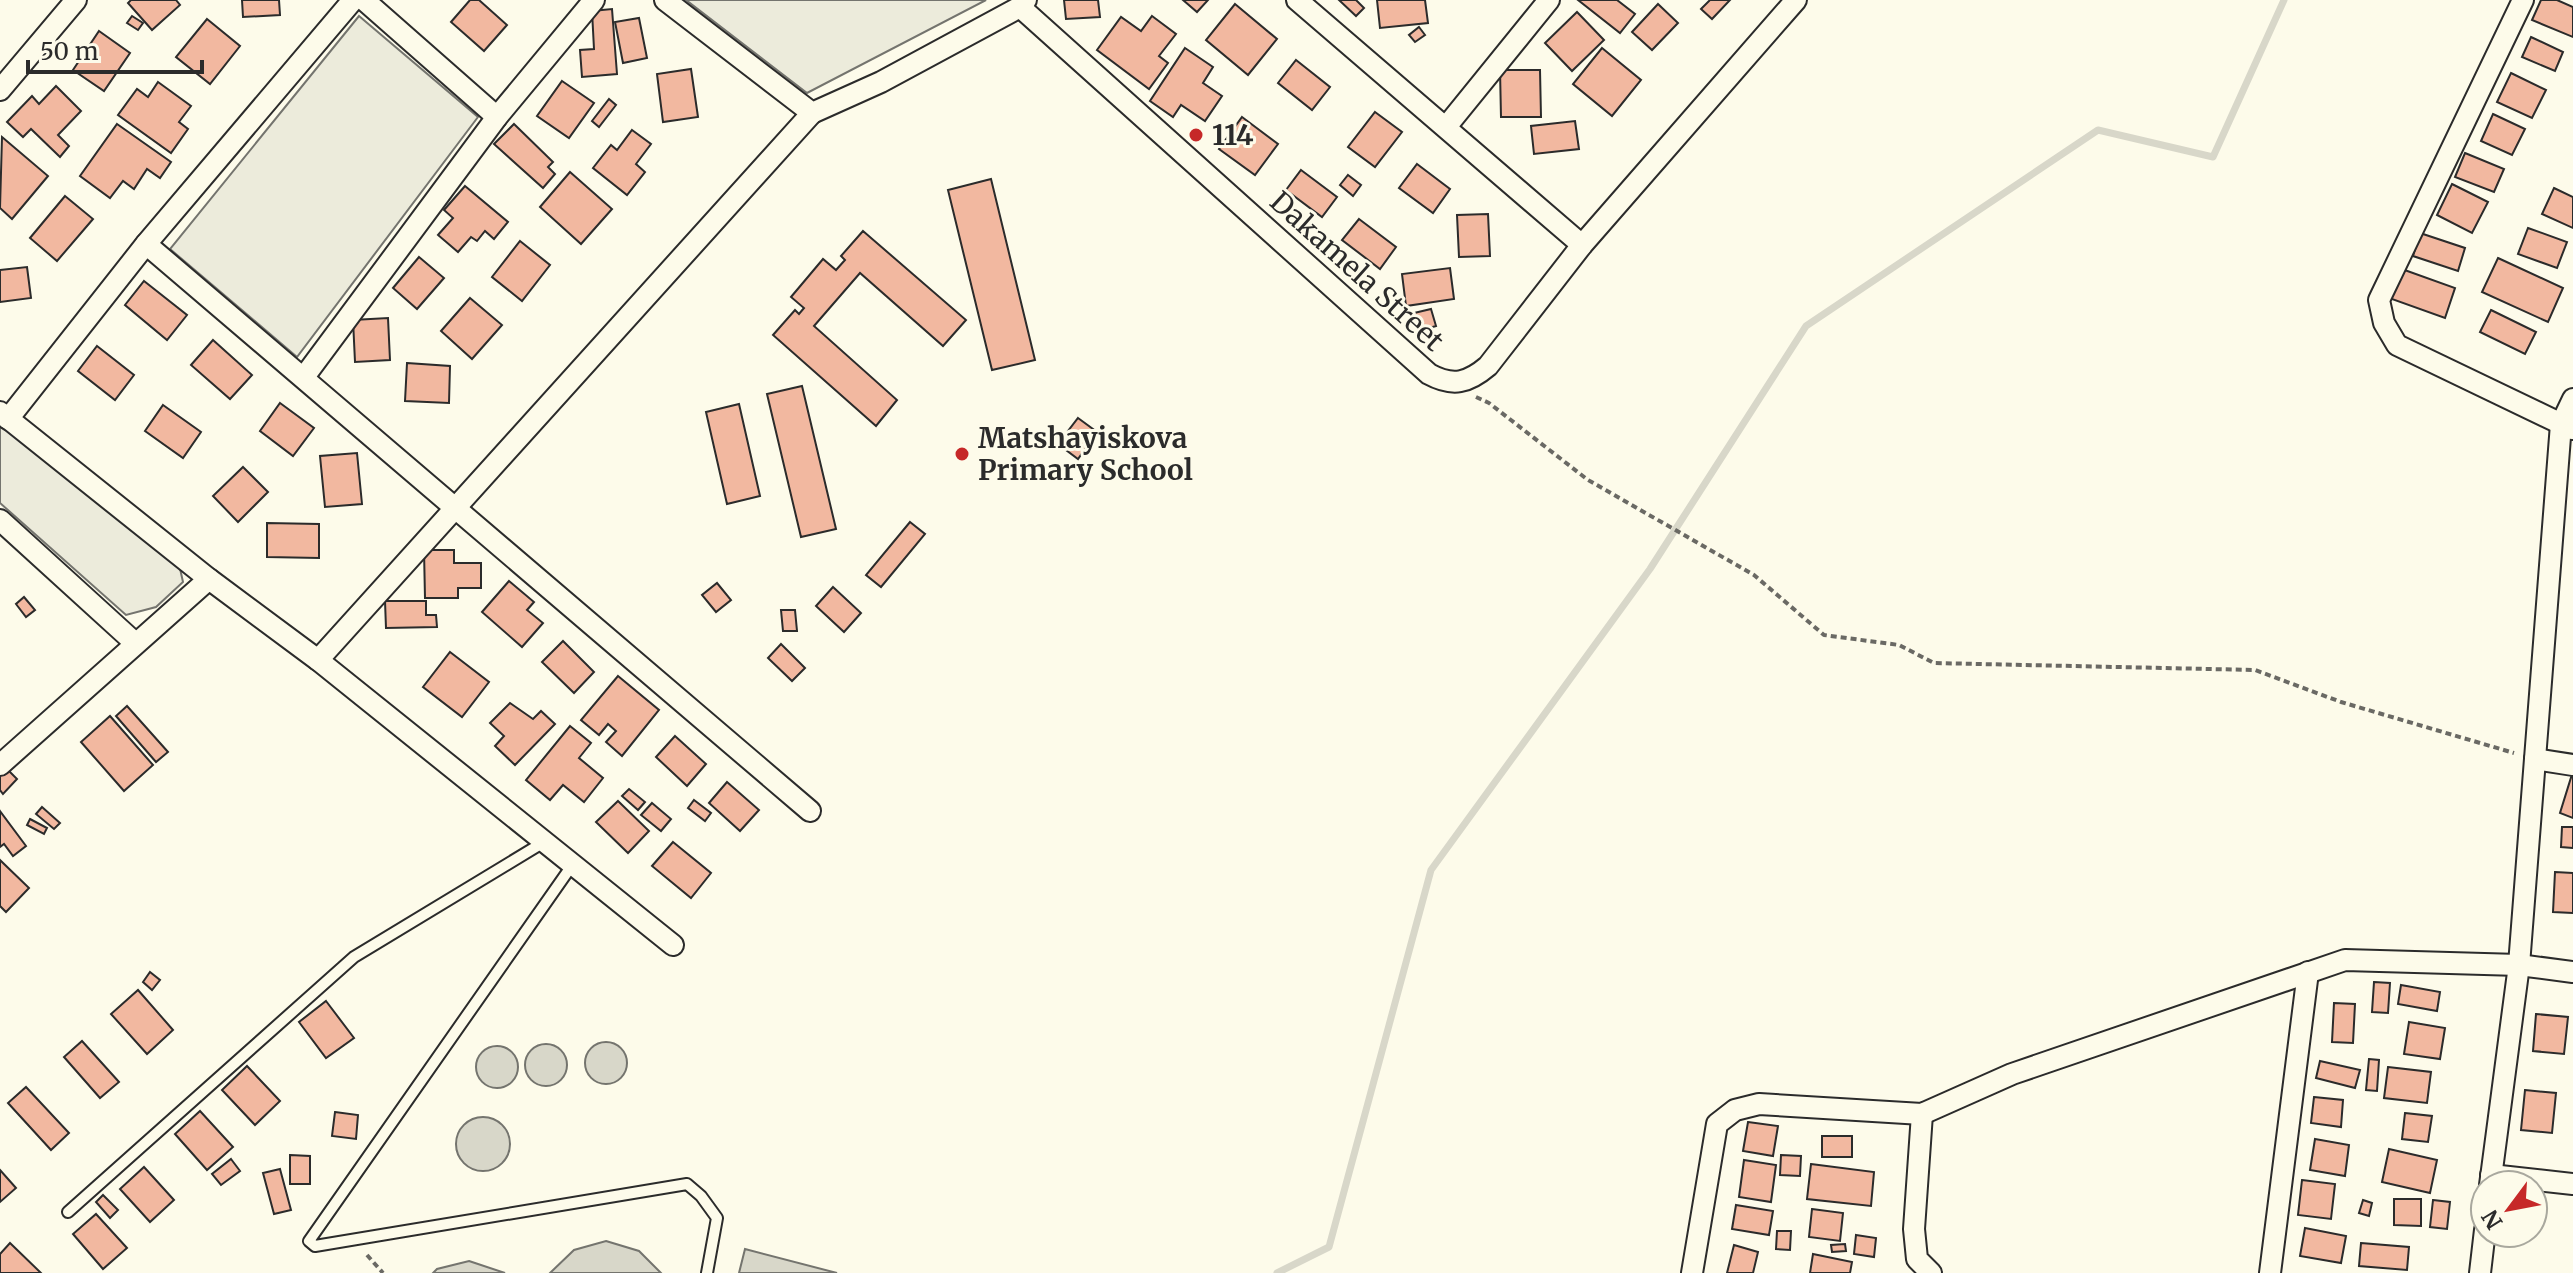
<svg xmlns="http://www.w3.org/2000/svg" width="2573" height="1273" font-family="Merriweather,serif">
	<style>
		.green { fill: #ecebdb; stroke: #74746e; stroke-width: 2 }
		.water { fill: #d8d7c9; stroke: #74746e; stroke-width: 2 }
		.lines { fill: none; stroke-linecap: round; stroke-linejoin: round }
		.stream { stroke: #d8d7c9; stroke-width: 7 }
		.building { fill: #f2b8a0; stroke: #2b2b2b; stroke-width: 2 }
		.service-casing { stroke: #2b2b2b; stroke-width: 14 }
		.minor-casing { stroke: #2b2b2b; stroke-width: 24 }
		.path { stroke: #6a6964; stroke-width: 4; stroke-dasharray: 6 4; stroke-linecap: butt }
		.service { stroke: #fdfbea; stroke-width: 10 }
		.minor { stroke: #fdfbea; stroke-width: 20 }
		.poi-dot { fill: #c62828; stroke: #fdfbea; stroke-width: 3 }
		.labels { text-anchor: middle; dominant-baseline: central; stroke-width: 6; stroke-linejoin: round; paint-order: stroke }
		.poi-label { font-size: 28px; font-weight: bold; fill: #2b2b2b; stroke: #fdfbea; text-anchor: start }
		.street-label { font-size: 28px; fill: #2b2b2b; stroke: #fdfbea }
	</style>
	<rect width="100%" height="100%" fill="#fdfbea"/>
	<g class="green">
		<polygon points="686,0 986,0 807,93"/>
		<polygon points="359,16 478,117 297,357 170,249"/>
		<polygon points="0,421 179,564 183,582 156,607 126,615 0,503"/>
	</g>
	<g class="water">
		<circle cx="606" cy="1063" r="21"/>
		<circle cx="546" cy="1065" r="21"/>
		<circle cx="497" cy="1067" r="21"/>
		<circle cx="483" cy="1144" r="27"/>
		<polygon points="606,1241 639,1251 661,1273 550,1273 574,1250"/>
		<polygon points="745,1249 837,1273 739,1273"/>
		<polygon points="469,1261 505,1273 433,1273 437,1269"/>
	</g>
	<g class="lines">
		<polyline class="stream" points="1277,1273 1329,1247 1431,870 1650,569 1806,326 2098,130 2213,157 2284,0"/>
	</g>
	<g class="building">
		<polygon points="131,0 176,0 180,5 152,30 128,3"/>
		<polygon points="242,0 279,0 280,15 243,17"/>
		<polygon points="470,0 479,0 507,25 484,51 451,22"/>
		<polygon points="1064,0 1098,0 1100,17 1066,19"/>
		<polygon points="1183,0 1208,0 1197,12"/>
		<polygon points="1339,0 1356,0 1364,8 1356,16"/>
		<polygon points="1377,0 1425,0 1428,23 1380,28"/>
		<polygon points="1578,0 1617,0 1635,14 1620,33"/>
		<polygon points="1710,0 1730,0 1712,19 1701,9"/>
		<polygon points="2541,0 2557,0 2573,7 2573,37 2532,20"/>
		<polygon points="1235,4 1277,39 1248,75 1206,40"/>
		<polygon points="1658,4 1678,23 1652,50 1632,32"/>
		<polygon points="612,9 617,74 582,77 580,50 594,49 592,11"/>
		<polygon points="1577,12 1604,40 1572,71 1545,43"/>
		<polygon points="132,16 143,23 138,30 127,23"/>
		<polygon points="1152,16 1176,34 1159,56 1168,63 1149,89 1097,50 1121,17 1141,31"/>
		<polygon points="639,18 647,58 623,63 615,22"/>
		<polygon points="207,19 240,46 210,84 176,57"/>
		<polygon points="1419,27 1425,35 1415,42 1409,35"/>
		<polygon points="99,31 130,53 104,91 73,70"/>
		<polygon points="2531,37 2563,52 2555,71 2522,57"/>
		<polygon points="1185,48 1213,67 1203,83 1222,96 1205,121 1181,105 1173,117 1150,101"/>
		<polygon points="1602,48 1641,80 1612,116 1573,84"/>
		<polygon points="1296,60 1330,87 1312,110 1278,83"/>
		<polygon points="691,69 698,117 663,122 657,74"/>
		<polygon points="1500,70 1540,70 1541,117 1501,117"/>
		<polygon points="2511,73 2546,90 2532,118 2497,102"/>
		<polygon points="562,81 594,103 569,138 537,116"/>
		<polygon points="158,82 191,106 179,122 188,129 171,153 118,115 137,89 148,97"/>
		<polygon points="56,86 81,111 58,135 69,146 60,157 31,129 23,137 7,122 32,96 39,104"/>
		<polygon points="609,99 616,105 599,127 592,121"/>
		<polygon points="1375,112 1402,132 1375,167 1348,147"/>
		<polygon points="2493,114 2525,129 2512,155 2481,141"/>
		<polygon points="1242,117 1278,144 1255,175 1219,149"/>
		<polygon points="1575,121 1579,149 1534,154 1531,126"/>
		<polygon points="117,124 171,162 160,178 147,169 134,189 123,181 110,198 80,176"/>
		<polygon points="514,124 553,162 548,167 555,174 543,188 494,144"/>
		<polygon points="632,130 651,144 636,164 645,172 627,195 593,168 611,145 617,150"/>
		<polygon points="2,137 48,176 12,219 0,208"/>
		<polygon points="2465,153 2504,169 2494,192 2455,177"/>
		<polygon points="1417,164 1450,189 1433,213 1399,188"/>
		<polygon points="1301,170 1337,197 1322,217 1286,190"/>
		<polygon points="570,172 612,209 581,244 540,207"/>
		<polygon points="1348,175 1361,185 1353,196 1340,185"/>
		<polygon points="991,179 1035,360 992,370 948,190"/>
		<polygon points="2452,184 2488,202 2472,233 2437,215"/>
		<polygon points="465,186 508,222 494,239 485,231 477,241 471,237 458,252 438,235 453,218 444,210"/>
		<polygon points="2554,188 2573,197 2573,228 2542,214"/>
		<polygon points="65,196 93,219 57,261 30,238"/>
		<polygon points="1488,214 1490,256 1459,257 1457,215"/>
		<polygon points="1359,219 1396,247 1380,269 1342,240"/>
		<polygon points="2528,228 2567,242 2557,268 2518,254"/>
		<polygon points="863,231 966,320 943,346 860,273 814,326 897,400 876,426 773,335 795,310 799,314 804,308 791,297 823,259 836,270 845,260 841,256"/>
		<polygon points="2420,233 2465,248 2458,271 2413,256"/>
		<polygon points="520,241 550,265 522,301 492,277"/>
		<polygon points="419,257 444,278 417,309 393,288"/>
		<polygon points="2498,258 2563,288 2548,322 2482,292"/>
		<polygon points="27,267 31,298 0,302 0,270"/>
		<polygon points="1450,268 1454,299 1406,306 1402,274"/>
		<polygon points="2399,268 2455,288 2445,318 2389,298"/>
		<polygon points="144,281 187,315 167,340 125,305"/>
		<polygon points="470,298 502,325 472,359 441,331"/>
		<polygon points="1431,309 1436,326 1419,331 1414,313"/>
		<polygon points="2491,310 2536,332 2525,354 2480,332"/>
		<polygon points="388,318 390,360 355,362 353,320"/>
		<polygon points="213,340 252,375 230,399 191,365"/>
		<polygon points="97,346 134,375 115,400 78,371"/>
		<polygon points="407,363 450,366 449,403 405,401"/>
		<polygon points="802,386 836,529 801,537 767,394"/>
		<polygon points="280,403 314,428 293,456 260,431"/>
		<polygon points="739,404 760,496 727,504 706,412"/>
		<polygon points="163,405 201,432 183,458 145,431"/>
		<polygon points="1078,418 1097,432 1078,459 1058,444"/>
		<polygon points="357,453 362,504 325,507 320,456"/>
		<polygon points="243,467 268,492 238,522 213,496"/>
		<polygon points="910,522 925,534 881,587 866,575"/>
		<polygon points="267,523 319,524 319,558 267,557"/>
		<polygon points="424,550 454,550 454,563 481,563 481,588 458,588 458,598 425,598"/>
		<polygon points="509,581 534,602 527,610 543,623 522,647 482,612"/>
		<polygon points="717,583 731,600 716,612 702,595"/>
		<polygon points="833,587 861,613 844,632 816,606"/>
		<polygon points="24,597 35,610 26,617 16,604"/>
		<polygon points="385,601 426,601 426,615 436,615 437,627 386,628"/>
		<polygon points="781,610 795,610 797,631 783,631"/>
		<polygon points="563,641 594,672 574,693 542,662"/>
		<polygon points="781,644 805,668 792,681 768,658"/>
		<polygon points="450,652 489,682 462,717 423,687"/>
		<polygon points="618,676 659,710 622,756 606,742 616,731 608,724 599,735 581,720"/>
		<polygon points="510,703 533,719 541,711 555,724 515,765 495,746 504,736 490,723"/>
		<polygon points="127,706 168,752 156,762 116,716"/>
		<polygon points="110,716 153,765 124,791 81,742"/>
		<polygon points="570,726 591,743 579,758 603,778 584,802 563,785 550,800 526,780"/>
		<polygon points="675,736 706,764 687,786 656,757"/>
		<polygon points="4,766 17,779 3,794 0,790 0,770"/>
		<polygon points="2573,771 2573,818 2560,813"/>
		<polygon points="727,782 759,810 740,831 709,803"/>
		<polygon points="629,789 645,802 638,810 622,796"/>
		<polygon points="694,800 711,813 705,821 688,808"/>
		<polygon points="618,801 649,831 628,853 596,822"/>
		<polygon points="652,803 671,819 661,831 641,815"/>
		<polygon points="42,807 60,823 54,829 36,814"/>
		<polygon points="0,811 26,846 13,856 4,844 0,847"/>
		<polygon points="30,819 47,828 44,834 27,825"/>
		<polygon points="2562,827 2573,827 2573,848 2561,847"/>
		<polygon points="673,842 711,873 691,898 652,866"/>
		<polygon points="0,860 29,888 6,912 0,906"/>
		<polygon points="2555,872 2573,873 2573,913 2553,912"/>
		<polygon points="150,972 160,980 152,990 143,982"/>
		<polygon points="2374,982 2390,983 2388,1013 2372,1012"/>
		<polygon points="2401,985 2440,992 2437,1011 2398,1004"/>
		<polygon points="138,990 173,1030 147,1054 111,1014"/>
		<polygon points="326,1001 354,1038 326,1058 299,1022"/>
		<polygon points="2334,1003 2355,1004 2353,1043 2332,1042"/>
		<polygon points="2536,1014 2568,1017 2564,1054 2533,1051"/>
		<polygon points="2409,1022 2445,1028 2440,1059 2404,1054"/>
		<polygon points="82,1041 119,1082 100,1098 64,1057"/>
		<polygon points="2369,1059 2379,1060 2377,1091 2366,1090"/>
		<polygon points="2320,1061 2360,1070 2355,1088 2316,1078"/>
		<polygon points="247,1066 280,1101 255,1125 222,1090"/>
		<polygon points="2388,1067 2431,1072 2427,1103 2384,1098"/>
		<polygon points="26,1087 69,1133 51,1150 8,1103"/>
		<polygon points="2525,1090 2556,1093 2552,1133 2521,1130"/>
		<polygon points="2314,1097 2343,1100 2341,1127 2311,1123"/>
		<polygon points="200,1111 233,1147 207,1170 175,1134"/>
		<polygon points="335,1112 358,1115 356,1139 332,1136"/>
		<polygon points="2405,1113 2432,1116 2428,1142 2402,1139"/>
		<polygon points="1748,1122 1778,1126 1773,1156 1743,1151"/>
		<rect x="1822" y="1136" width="30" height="21"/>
		<polygon points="2315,1139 2349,1145 2345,1176 2310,1170"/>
		<polygon points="2389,1149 2437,1160 2430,1193 2382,1182"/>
		<polygon points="290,1155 310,1156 310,1184 290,1184"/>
		<polygon points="1781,1155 1801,1156 1800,1176 1780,1175"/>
		<polygon points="231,1159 240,1171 221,1185 212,1174"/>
		<polygon points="1744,1160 1776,1165 1771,1202 1739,1197"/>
		<polygon points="1811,1164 1874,1172 1871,1206 1807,1199"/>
		<polygon points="144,1167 174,1200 150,1222 120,1189"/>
		<polygon points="280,1169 291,1210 274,1214 263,1173"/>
		<polygon points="0,1170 16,1188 0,1202"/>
		<polygon points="2302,1180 2335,1184 2331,1219 2298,1215"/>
		<polygon points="103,1195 118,1210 110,1218 96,1202"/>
		<polygon points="2394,1199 2421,1199 2421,1226 2394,1225"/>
		<polygon points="2363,1200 2372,1203 2369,1216 2359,1213"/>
		<polygon points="2433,1200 2450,1202 2447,1229 2430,1227"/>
		<polygon points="1736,1205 1773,1211 1769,1235 1732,1229"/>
		<polygon points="1812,1209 1843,1213 1840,1241 1809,1237"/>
		<polygon points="96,1214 127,1248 103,1269 73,1234"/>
		<polygon points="2305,1228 2346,1236 2341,1263 2300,1256"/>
		<polygon points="1777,1231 1791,1231 1790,1250 1776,1249"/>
		<polygon points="1856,1235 1876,1238 1874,1257 1854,1254"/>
		<polygon points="10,1243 41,1273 0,1273 0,1254"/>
		<polygon points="2361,1243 2409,1247 2407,1270 2359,1266"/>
		<polygon points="1845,1244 1846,1251 1832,1252 1831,1245"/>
		<polygon points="1734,1245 1758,1252 1753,1273 1727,1273"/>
		<polygon points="1813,1254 1852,1262 1850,1273 1810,1273"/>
	</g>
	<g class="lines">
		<defs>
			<g id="service">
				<polyline points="573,864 309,1241 315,1246 687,1184 701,1196 717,1218 707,1273"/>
				<polyline points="68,1212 354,957 544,842"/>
			</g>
			<g id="minor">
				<polyline points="364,0 497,117"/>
				<polyline points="665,0 812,113 881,82 1020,7 1026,0"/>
				<polyline points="1297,0 1582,245"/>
				<polyline points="2523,0 2379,300 2384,323 2397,345 2572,429"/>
				<path d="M1020 7 1429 374C1453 387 1468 383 1488 366L1582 245 1796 0"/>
				<polyline points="0,90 76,0"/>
				<polyline points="1446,127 1549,0"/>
				<polyline points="146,244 810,811"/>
				<polyline points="304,377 497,117 594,0"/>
				<polyline points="0,412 209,579"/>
				<polyline points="8,419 146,244 353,0"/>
				<polyline points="0,520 134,642"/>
				<polyline points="318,660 673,945"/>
				<polyline points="2535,759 2573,765"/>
				<polyline points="0,765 209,579 318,660 812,113"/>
				<polyline points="1922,1114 1914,1229 1917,1259 1931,1273"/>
				<polyline points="2491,1175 2573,1184"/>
				<polyline points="2490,1185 2519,965 2561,424 2573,399"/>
				<polyline points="1692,1273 1717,1124 1735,1110 1759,1104 1922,1114 2012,1074 2345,960 2519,965 2573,972"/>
				<polyline points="2270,1273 2308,972"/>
				<polyline points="2480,1273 2485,1230"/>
			</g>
		</defs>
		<use href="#service" class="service-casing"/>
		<use href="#minor" class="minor-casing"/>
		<g class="path">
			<polyline points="1476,397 1489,403 1588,480 1754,575 1824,635 1899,645 1934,663 2255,670 2341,702 2514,753"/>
			<polyline points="367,1255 383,1273"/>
		</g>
		<use href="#service" class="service"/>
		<use href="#minor" class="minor"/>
	</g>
	<g class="poi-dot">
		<circle cx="1196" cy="135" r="8"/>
		<circle cx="962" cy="454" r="8"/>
	</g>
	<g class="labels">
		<g class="poi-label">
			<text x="1212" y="135">114</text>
			<text x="978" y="438">Matshayiskova<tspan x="978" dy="32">Primary School</tspan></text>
		</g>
		<g class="street-label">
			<text transform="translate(1357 271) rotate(42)">Dakamela Street</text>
		</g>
	</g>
	<g transform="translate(2509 1209) rotate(238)"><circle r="38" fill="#fdfbea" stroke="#a9a89e" stroke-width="2"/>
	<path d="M0-6L14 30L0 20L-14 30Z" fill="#c62828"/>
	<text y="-12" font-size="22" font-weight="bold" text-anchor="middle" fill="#2b2b2b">N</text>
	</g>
	<path d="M28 60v12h174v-12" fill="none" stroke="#2b2b2b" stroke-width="4"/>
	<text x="40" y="60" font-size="24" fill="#2b2b2b" stroke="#fdfbea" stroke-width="6" paint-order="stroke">50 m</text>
</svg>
